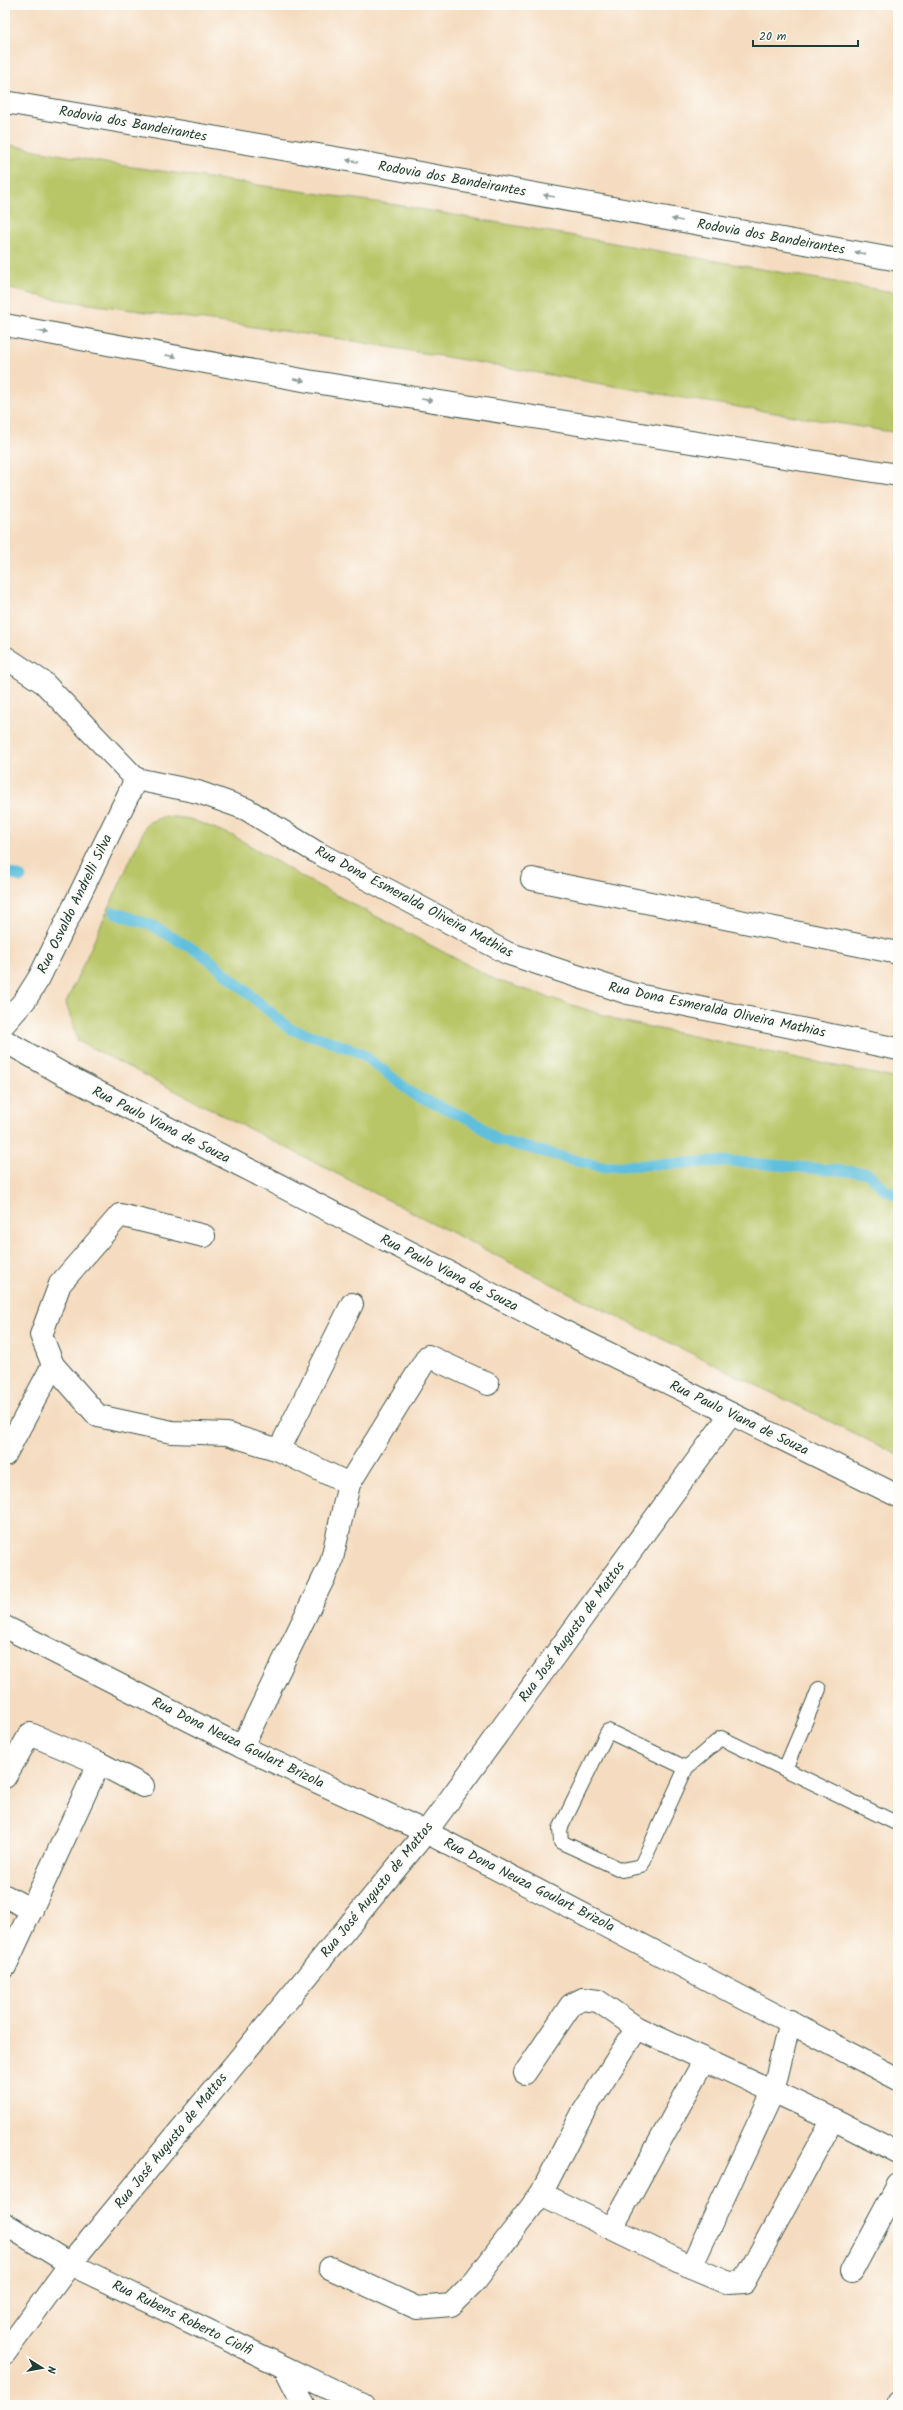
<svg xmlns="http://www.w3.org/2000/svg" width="903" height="2410" font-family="Kalam,sans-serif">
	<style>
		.green { fill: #b9c668; stroke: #6c824e }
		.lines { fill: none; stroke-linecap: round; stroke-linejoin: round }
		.stream { stroke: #5fbfdd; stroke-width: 11 }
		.service-casing { stroke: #3f5549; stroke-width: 16 }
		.minor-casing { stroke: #3f5549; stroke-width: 24 }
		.motorway-casing { stroke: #3f5549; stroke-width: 24 }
		.service { stroke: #fff; stroke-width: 14 }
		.minor { stroke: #fff; stroke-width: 22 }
		.motorway { stroke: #fff; stroke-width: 22 }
		.oneway { fill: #8f9e9a }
		.labels { text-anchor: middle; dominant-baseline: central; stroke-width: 3.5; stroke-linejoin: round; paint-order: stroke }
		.street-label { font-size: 14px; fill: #1f3d34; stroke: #fdfcf7 }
	</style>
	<rect width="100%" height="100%" fill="#fdfcf7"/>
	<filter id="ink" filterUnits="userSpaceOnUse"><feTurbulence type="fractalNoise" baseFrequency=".025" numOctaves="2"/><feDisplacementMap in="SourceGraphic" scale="8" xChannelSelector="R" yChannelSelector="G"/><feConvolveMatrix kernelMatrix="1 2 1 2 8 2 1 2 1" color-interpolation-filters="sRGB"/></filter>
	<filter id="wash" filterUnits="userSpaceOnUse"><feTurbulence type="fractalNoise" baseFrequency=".012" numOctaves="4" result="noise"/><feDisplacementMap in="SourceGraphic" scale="16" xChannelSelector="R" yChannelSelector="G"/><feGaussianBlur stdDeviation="0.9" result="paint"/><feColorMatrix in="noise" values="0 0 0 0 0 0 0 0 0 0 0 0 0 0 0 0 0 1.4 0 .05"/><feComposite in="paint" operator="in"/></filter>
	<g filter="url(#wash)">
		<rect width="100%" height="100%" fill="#f5dcc0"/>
		<g class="green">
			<polygon points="5,144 105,163 397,205 898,293 898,433 689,399 354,341 54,299 5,288"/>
			<polygon points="165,816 190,819 234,836 302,877 496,980 621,1021 898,1079 898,1455 587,1302 78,1041 66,1003 147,823"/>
		</g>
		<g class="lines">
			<g class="stream">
				<polyline points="5,872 21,877"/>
				<polyline points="114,912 153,926 205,956 290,1029 321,1038 361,1053 416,1096 472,1120 498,1140 602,1167 728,1161 868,1173 885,1190 898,1196"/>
			</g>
		</g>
	</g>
	<g filter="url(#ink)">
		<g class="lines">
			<defs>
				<g id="service">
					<polyline points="686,1768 641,1866 622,1870 561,1842 560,1829 608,1731 686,1768 721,1738 898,1824"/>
					<polyline points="785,1769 819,1689"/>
				</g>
				<g id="minor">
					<polyline points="5,657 44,683 136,779 198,792 246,809 316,852 507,953 628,993 898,1049"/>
					<polyline points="532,879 898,953"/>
					<polyline points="5,1023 25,1000 39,978 136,779"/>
					<polyline points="5,1041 61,1073 571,1335 898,1496"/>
					<polyline points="204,1236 120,1215 60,1284 41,1335 53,1365 98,1416 172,1432 227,1434 279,1450 349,1484"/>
					<polyline points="279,1450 352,1304"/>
					<polyline points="5,1455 53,1365"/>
					<polyline points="5,1627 242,1747 426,1832 898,2079"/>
					<polyline points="242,1747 331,1563 349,1484 428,1356 488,1384"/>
					<polyline points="5,1777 30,1734 99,1763 143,1786"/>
					<polyline points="5,1896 32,1910"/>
					<polyline points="5,1967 99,1763"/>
					<polyline points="525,2073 571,2005 583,1999 598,2001 637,2028 833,2119 898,2152"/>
					<polyline points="541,2194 691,2267 729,2283 744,2282 833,2119"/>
					<polyline points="5,2224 70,2264 363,2405"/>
					<polyline points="612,2228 704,2061"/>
					<polyline points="691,2267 773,2092 790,2021"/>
					<polyline points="330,2268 417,2308 451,2305 475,2281 541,2194 582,2114 637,2028"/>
					<polyline points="852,2271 898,2185"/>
					<polyline points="5,2353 70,2264 426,1832 731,1414"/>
					<polyline points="285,2368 304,2405"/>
					<polyline points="897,2405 898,2403"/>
				</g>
				<g id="motorway">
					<polyline points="5,102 359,162 898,260"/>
					<polyline points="5,325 308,381 898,475"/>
				</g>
			</defs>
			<use href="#service" class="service-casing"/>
			<use href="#minor" class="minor-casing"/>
			<use href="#motorway" class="motorway-casing"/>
			<use href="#service" class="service"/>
			<use href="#minor" class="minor"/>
			<use href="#motorway" class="motorway"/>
		</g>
		<defs><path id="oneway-solid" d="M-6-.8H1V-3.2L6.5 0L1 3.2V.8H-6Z"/></defs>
		<g class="oneway">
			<use href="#oneway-solid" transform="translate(352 161) rotate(-170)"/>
			<use href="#oneway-solid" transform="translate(549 196) rotate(-170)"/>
			<use href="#oneway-solid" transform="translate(677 220) rotate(-170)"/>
			<use href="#oneway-solid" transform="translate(860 253) rotate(-169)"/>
			<use href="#oneway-solid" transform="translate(43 332) rotate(11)"/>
			<use href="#oneway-solid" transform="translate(171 356) rotate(11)"/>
			<use href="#oneway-solid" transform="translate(299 380) rotate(11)"/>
			<use href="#oneway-solid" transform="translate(427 400) rotate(9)"/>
		</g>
	</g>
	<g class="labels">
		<g class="street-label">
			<text transform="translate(133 124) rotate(10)">Rodovia dos Bandeirantes</text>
			<text transform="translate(452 179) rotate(10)">Rodovia dos Bandeirantes</text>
			<text transform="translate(771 237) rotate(10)">Rodovia dos Bandeirantes</text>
			<text transform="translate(414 902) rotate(28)">Rua Dona Esmeralda Oliveira Mathias</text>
			<text transform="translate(75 904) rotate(-64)">Rua Osvaldo Andrelli Silva</text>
			<text transform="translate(717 1010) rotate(12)">Rua Dona Esmeralda Oliveira Mathias</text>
			<text transform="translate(161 1125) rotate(27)">Rua Paulo Viana de Souza</text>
			<text transform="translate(449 1273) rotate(27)">Rua Paulo Viana de Souza</text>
			<text transform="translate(739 1418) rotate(26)">Rua Paulo Viana de Souza</text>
			<text transform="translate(572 1632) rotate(-54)">Rua José Augusto de Mattos</text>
			<text transform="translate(238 1743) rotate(26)">Rua Dona Neuza Goulart Brizola</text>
			<text transform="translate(529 1885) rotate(27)">Rua Dona Neuza Goulart Brizola</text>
			<text transform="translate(377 1890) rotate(-51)">Rua José Augusto de Mattos</text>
			<text transform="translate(171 2141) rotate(-51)">Rua José Augusto de Mattos</text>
			<text transform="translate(182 2318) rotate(26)">Rua Rubens Roberto Ciolfi</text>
		</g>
	</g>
	<rect width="903" height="2410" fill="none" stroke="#fdfcf7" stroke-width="20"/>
	<g transform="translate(42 2368) rotate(101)" stroke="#fdfcf7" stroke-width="3" paint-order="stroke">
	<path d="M0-3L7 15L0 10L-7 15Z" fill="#1f3d34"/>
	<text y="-6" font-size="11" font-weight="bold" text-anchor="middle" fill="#1f3d34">N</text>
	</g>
	<path d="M753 40v6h105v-6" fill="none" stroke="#1f3d34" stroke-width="2"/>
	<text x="759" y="40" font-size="12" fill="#1f3d34" stroke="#fdfcf7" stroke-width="3" paint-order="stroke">20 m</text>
</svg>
